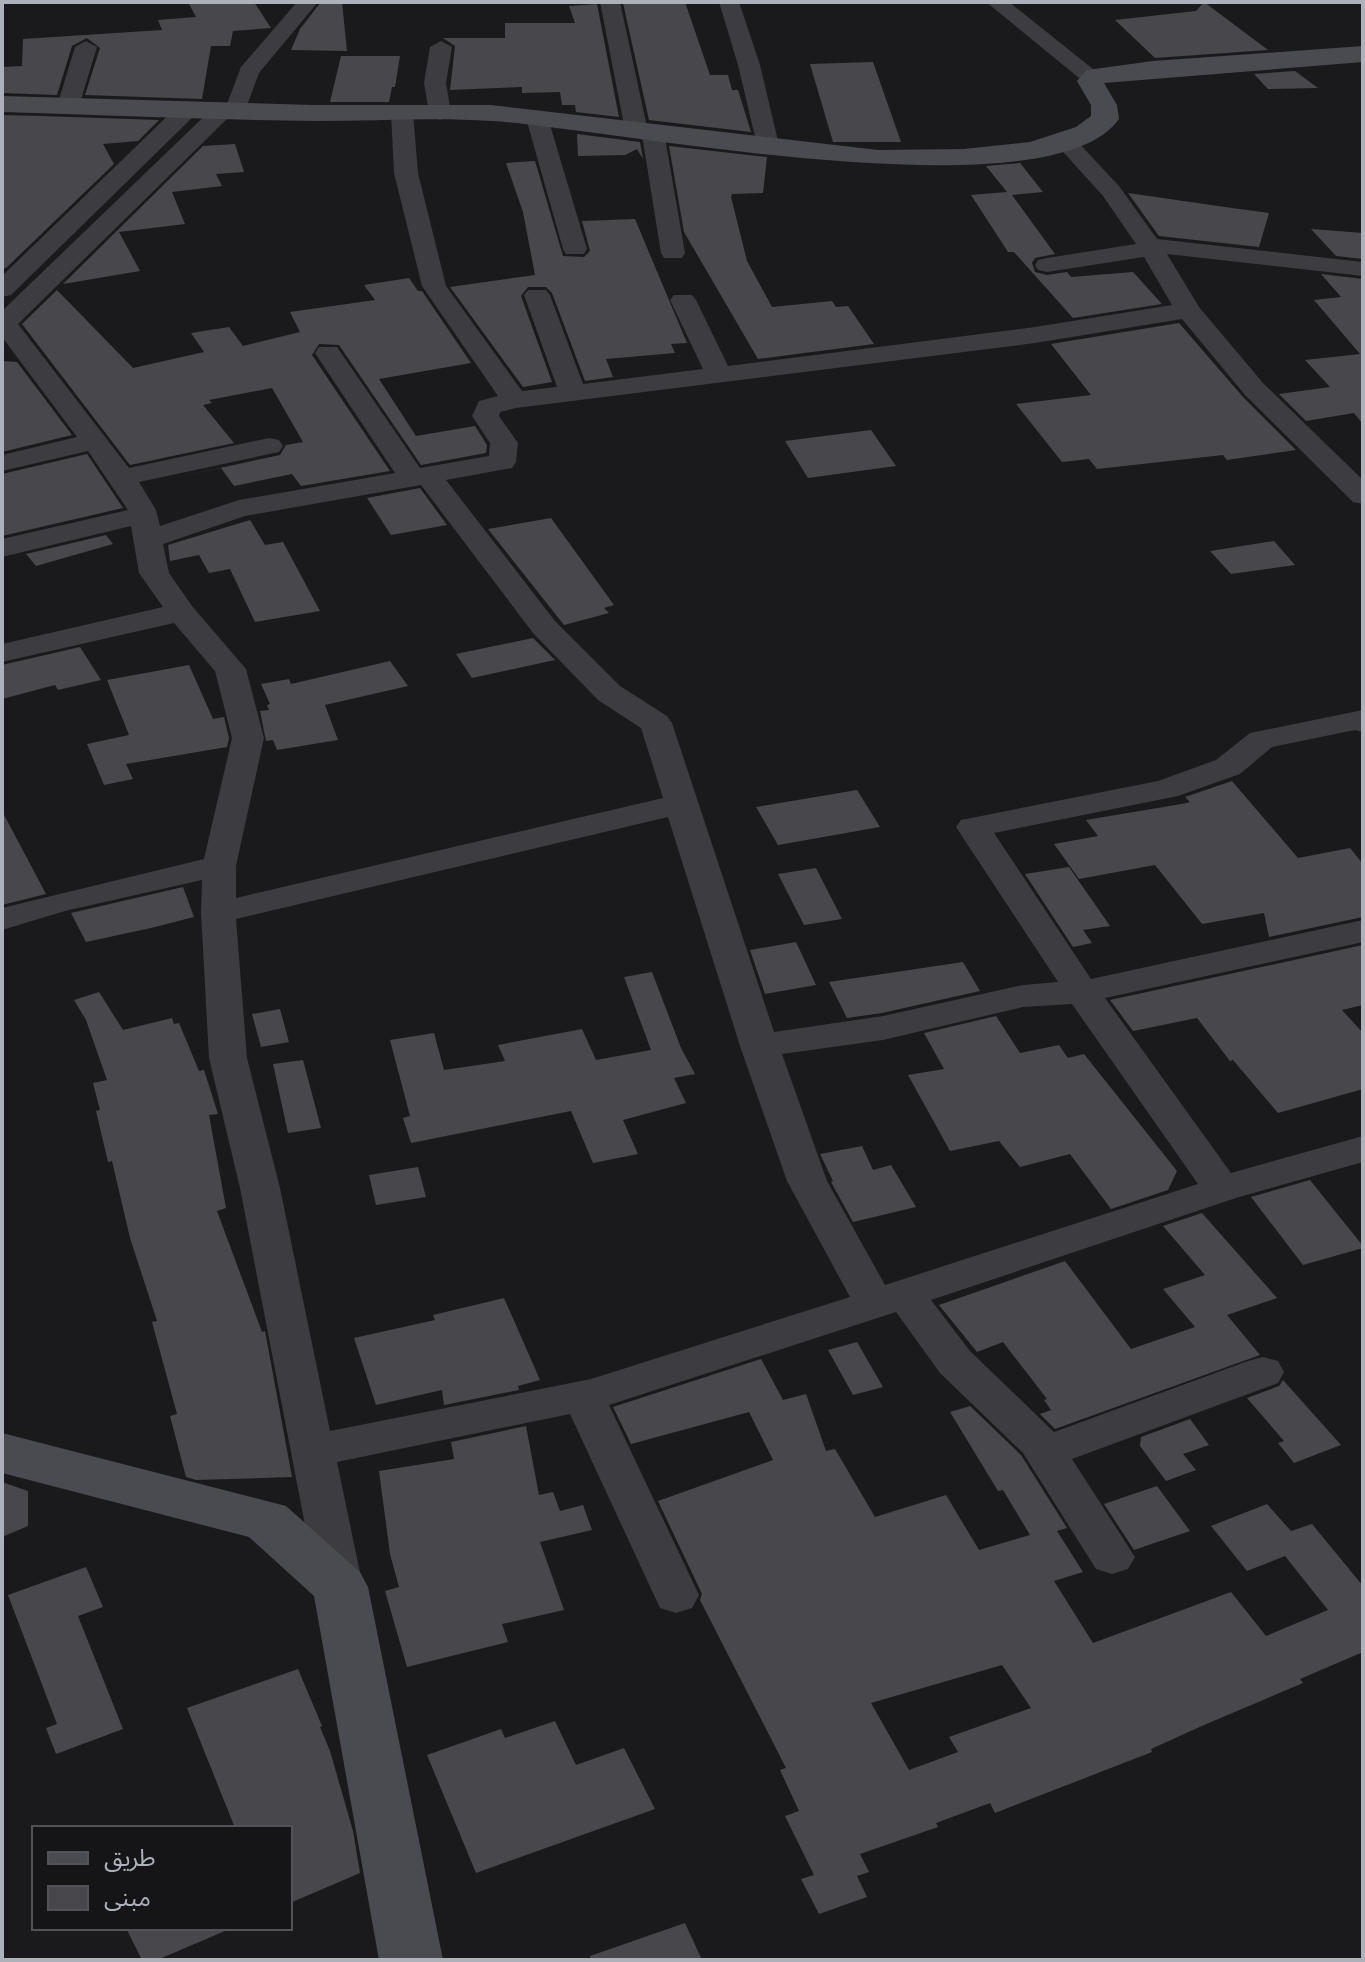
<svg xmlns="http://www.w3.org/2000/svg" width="1365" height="1962" font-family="Mulish,'Noto Sans Arabic',sans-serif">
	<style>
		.building { fill: #48474c; fill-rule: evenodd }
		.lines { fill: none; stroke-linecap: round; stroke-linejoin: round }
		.street { fill: #3c3c41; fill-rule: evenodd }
		.secondary { fill: #4a4b51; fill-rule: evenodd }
	</style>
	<rect width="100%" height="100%" fill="#1a1a1c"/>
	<g class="building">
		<polygon points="188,2 254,2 271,28 233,31 230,46 211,46 202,99 85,95 100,48 87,38 72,46 57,95 2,93 2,67 22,66 23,39 162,30 158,20 196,17"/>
		<polygon points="321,2 342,2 347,51 291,50 300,29"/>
		<polygon points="685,2 710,75 728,75 732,90 738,90 751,132 649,120 623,3"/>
		<polygon points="1204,2 1268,50 1155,58 1115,20 1196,11"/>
		<polygon points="597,4 619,117 576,112 575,105 562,105 560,92 522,93 522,87 450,90 455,46 443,38 505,38 505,23 575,23 569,6"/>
		<polygon points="341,56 400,56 395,87 392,87 389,102 330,102"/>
		<polygon points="873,62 901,142 833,142 810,64"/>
		<polygon points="1295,71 1318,88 1268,89 1254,74"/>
		<polygon points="2,115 41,116 159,120 138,141 103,144 114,164 6,268 2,268"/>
		<polygon points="577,134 640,142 643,159 637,149 625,155 578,156"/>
		<polygon points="235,144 244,172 216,174 222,186 172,192 185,224 119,232 140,271 63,284 203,146"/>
		<polygon points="669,146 767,157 763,193 732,194 731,197 747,261 772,307 832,301 836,307 848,306 874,344 758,359 684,232"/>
		<polygon points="535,161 563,256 584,257 590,251 582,221 635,219 687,343 671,344 675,353 606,359 613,377 585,381 552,293 546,287 528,287 521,296 552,382 523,387 450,287 535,275 523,212 506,163"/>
		<polygon points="1020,163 1043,192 1012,195 1055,254 1035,258 1032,263 1035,272 1047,275 1067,272 1071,277 1133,272 1162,304 1073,318 1014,252 1008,252 971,195 1007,192 986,166"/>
		<polygon points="1128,193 1225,207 1269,213 1259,247 1159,236"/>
		<polygon points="1311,229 1363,233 1363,259 1336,256"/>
		<polygon points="1321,274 1363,279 1363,424 1354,413 1306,421 1279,394 1330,387 1305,360 1360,354 1314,300 1341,297"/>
		<polygon points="409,278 418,291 422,291 471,363 379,379 416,436 475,426 487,445 486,453 421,465 339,345 319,344 312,355 390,471 301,486 292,474 234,486 221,468 173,478 280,455 286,445 303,442 272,388 209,400 212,403 203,405 234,443 130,465 22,324 57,290 133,368 204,352 191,333 229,327 243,346 300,332 290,312 375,300 364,285"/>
		<polygon points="1179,323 1243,397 1296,450 1227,460 1223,455 1097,469 1089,459 1062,462 1016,404 1091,395 1051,344"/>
		<polygon points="2,361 17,362 72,435 2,452"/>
		<polygon points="871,430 896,466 808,478 785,441"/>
		<polygon points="87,454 123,508 2,536 2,474"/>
		<polygon points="420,488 447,525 391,535 367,498"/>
		<polygon points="551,518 614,605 604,608 609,613 564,625 488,529"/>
		<polygon points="250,520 265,545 283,542 320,611 255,622 230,569 209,573 199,555 170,561 168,545"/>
		<polygon points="106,535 113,544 36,566 26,554"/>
		<polygon points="1274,541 1295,565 1231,574 1210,551"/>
		<polygon points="533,638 555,660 472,678 456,654"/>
		<polygon points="80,647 101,680 58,690 55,685 2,699 2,665"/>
		<polygon points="390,661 408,686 325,705 338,740 277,750 273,740 266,741 260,711 269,710 267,705 270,704 261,684 289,679 291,684"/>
		<polygon points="189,665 213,719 224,717 229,738 227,747 126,764 133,779 104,785 87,744 129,735 107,680"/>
		<polygon points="1232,781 1298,858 1350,848 1363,864 1363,917 1269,937 1264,913 1202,924 1155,865 1079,879 1054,844 1098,836 1086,820 1187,803 1190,802 1185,797"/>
		<polygon points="857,790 880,827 778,845 756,807"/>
		<polygon points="2,811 46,894 2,905"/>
		<polygon points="1069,867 1110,926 1083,930 1092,943 1073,947 1025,874"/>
		<polygon points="816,868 842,919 804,925 778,874"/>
		<polygon points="183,887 194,917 151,928 86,942 71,913"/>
		<polygon points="796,942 816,985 765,994 750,950"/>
		<polygon points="1363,945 1363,1005 1342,1010 1363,1033 1363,1089 1278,1113 1233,1060 1230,1061 1197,1018 1133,1031 1110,1000"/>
		<polygon points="963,962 980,991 882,1013 847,1018 829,982"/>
		<polygon points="652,972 681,1048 695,1074 674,1078 686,1103 623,1120 638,1154 593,1163 571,1111 411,1143 403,1118 410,1116 390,1040 434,1033 444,1070 505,1061 498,1045 582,1029 596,1060 651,1050 624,977"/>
		<polygon points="99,992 123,1030 172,1018 174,1024 179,1023 199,1071 204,1070 218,1114 209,1115 226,1208 217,1211 262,1332 265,1331 292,1477 196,1480 186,1477 170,1416 177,1414 152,1322 157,1321 130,1238 112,1161 108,1162 96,1111 100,1110 93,1083 107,1080 86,1020 74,1000"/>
		<polygon points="280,1009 289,1042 261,1047 252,1014"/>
		<polygon points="996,1016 1020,1053 1059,1045 1068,1058 1084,1054 1177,1171 1168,1190 1111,1209 1070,1154 1020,1167 999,1141 950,1151 908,1075 944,1069 924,1033"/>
		<polygon points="303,1060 321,1128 288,1133 273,1064"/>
		<polygon points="862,1146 873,1170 891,1165 916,1207 853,1222 831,1182 833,1181 820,1154"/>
		<polygon points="418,1167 426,1197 376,1205 369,1175"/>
		<polygon points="1310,1180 1363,1246 1363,1248 1303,1265 1251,1197"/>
		<polygon points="1202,1213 1277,1298 1227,1315 1260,1355 1055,1429 1040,1414 1051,1410 1044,1400 1047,1399 1003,1342 977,1352 939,1305 1065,1261 1131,1349 1195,1327 1163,1289 1205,1275 1163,1226"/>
		<polygon points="504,1298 540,1380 518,1386 519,1390 444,1405 442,1390 376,1405 354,1338 435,1320 433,1315"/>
		<polygon points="857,1342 883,1387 853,1395 828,1350"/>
		<path d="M761 1359 783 1400 806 1394 826 1451 835 1449 875 1517 946 1495 979 1550 1030 1535 1003 1490 998 1491 950 1412 970 1406 1021 1455 1067 1528 1057 1531 1083 1572 1054 1581 1093 1643 1231 1592 1266 1636 1328 1610 1285 1556 1247 1571 1211 1526 1267 1504 1291 1531 1312 1524 1363 1586V1652L1300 1679 1303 1683 1204 1725 1151 1749 1152 1752 995 1813 990 1803 936 1823 938 1827 860 1854 869 1872 857 1876 867 1897 819 1914 801 1879 814 1875 785 1816 799 1811 780 1770 786 1768 700 1600 702 1594 658 1501 773 1460 749 1412 631 1444 613 1407ZM1002 1665 1031 1708 949 1737 958 1752 909 1770 871 1703Z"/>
		<polygon points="1283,1380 1341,1445 1294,1463 1278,1443 1284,1441 1247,1398 1279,1386"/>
		<polygon points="1190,1419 1209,1445 1183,1454 1196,1470 1166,1481 1140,1446 1141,1437"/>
		<polygon points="526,1426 539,1495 553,1492 560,1511 583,1505 592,1530 540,1542 564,1610 502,1624 508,1642 407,1667 385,1591 399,1587 390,1554 379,1471 454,1459 451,1442"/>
		<polygon points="2,1482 28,1491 28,1526 2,1537"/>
		<polygon points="1157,1486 1190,1531 1134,1550 1104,1504"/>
		<polygon points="86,1567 103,1607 78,1616 123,1729 56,1754 46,1728 57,1724 8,1595"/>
		<polygon points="298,1669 322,1726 320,1727 330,1751 353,1831 360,1873 290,1903 290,1828 235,1828 187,1708"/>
		<polygon points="555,1721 576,1765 624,1748 655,1809 476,1873 427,1755 501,1729 505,1738"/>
		<polygon points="685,1923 702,1960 591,1960 590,1956"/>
		<polygon points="126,1928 232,1928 157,1960 142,1960"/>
	</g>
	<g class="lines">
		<g class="street">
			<path d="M297 2H318L259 73 243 116H230L18 324 129 468 269 438 279 440 283 446 279 452 139 482 156 510 160 526 239 500 395 473 315 353 319 347H337L420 468 489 456 490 443 472 416 479 401 498 396 422 286 394 173 391 113 402 106 413 113 418 173 446 286 522 391 557 387 524 295 528 290H546L550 295 583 384 703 369 670 300 674 295H692L696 300 728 366 1035 327 1172 305 1144 257 1047 272 1038 270 1035 265 1038 260 1047 258 1136 244 1103 196 1055 143 1058 138H1074L1119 186 1157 239 1363 262V276L1167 254 1199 307 1263 383 1363 480V504L1353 502 1245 395 1182 319 1035 343 516 408 500 412 499 416 518 443 516 462 512 468 446 480 555 621 620 686 667 716 672 723 774 1032 883 1016 1023 985 1058 982 956 827 961 820 1158 781 1216 760 1250 733 1363 710V732L1355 730 1272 747 1240 774 1178 796 994 833 1091 979 1363 920V942L1105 998 1231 1173 1363 1136V1162L1236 1198 931 1300 970 1351 1054 1432 1248 1361 1263 1357 1278 1361 1284 1372 1278 1383 1072 1459 1135 1557 1128 1569 1112 1574 1096 1569 1023 1453 940 1373 896 1312 609 1405 699 1595 692 1608 676 1613 660 1608 570 1414 337 1462 363 1587 356 1600 340 1605 324 1600 317 1587 240 1188 209 1058 201 913 202 880 65 911 2 930V908L204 859 232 738 215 671 174 623 2 662V644L163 607 139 573 131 526 2 557V539L128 510 88 451 2 471V455L77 437 2 337V311L216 105 227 104 241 67ZM421 485 533 633 598 700 641 728 663 798 236 898V866L264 738 246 669 192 606 169 573 163 544 245 516ZM668 817 740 1046 787 1181 850 1297 591 1379 330 1431 280 1188 247 1058 236 919ZM1072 1004 1198 1184 885 1285 827 1181 782 1054 883 1040 1023 1007Z"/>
			<polygon points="600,2 620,2 647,127 661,127 664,132 685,253 682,258 664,258 661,253 642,135 628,135 625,130"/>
			<polygon points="719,2 739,2 760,65 779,145 776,150 760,150 757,145 738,65"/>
			<polygon points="986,2 1009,2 1103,77 1092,83 1084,82"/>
			<polygon points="86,41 97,47 79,106 68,113 60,111 57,106 75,47"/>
			<polygon points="441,41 452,47 446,83 451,113 440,120 429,113 424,83 430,47"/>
			<polygon points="188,102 196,104 199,109 196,114 11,295 2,297 2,276 180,104"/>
			<polygon points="537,111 548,118 587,249 584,254 566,254 563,249 526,118"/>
		</g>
		<g class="secondary">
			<path d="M1363 46V62L1104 83 1117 105 1119 119C1050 218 607 128 492 121 434 117 374 121 316 121 212 120 107 115 2 112V96L313 105H491L878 150 964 149 1030 142 1076 127 1091 116V105L1077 81 1087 70 1153 61Z"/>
			<polygon points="2,1433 286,1506 360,1572 368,1587 443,1960 379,1960 314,1596 249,1537 2,1473"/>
		</g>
	</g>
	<rect width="1365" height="1962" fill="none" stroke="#aeb1ba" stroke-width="8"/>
	<rect x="32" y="1826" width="260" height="104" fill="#151517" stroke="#525358" stroke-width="2"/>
	<rect x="48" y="1852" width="40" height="12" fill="#4a4b51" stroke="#525358" stroke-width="2"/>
	<text x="104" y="1866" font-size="24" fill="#aeb1ba">طريق</text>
	<rect x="48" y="1886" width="40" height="24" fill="#48474c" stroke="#525358" stroke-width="2"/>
	<text x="104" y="1906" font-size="24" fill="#aeb1ba">مبنى</text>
</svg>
